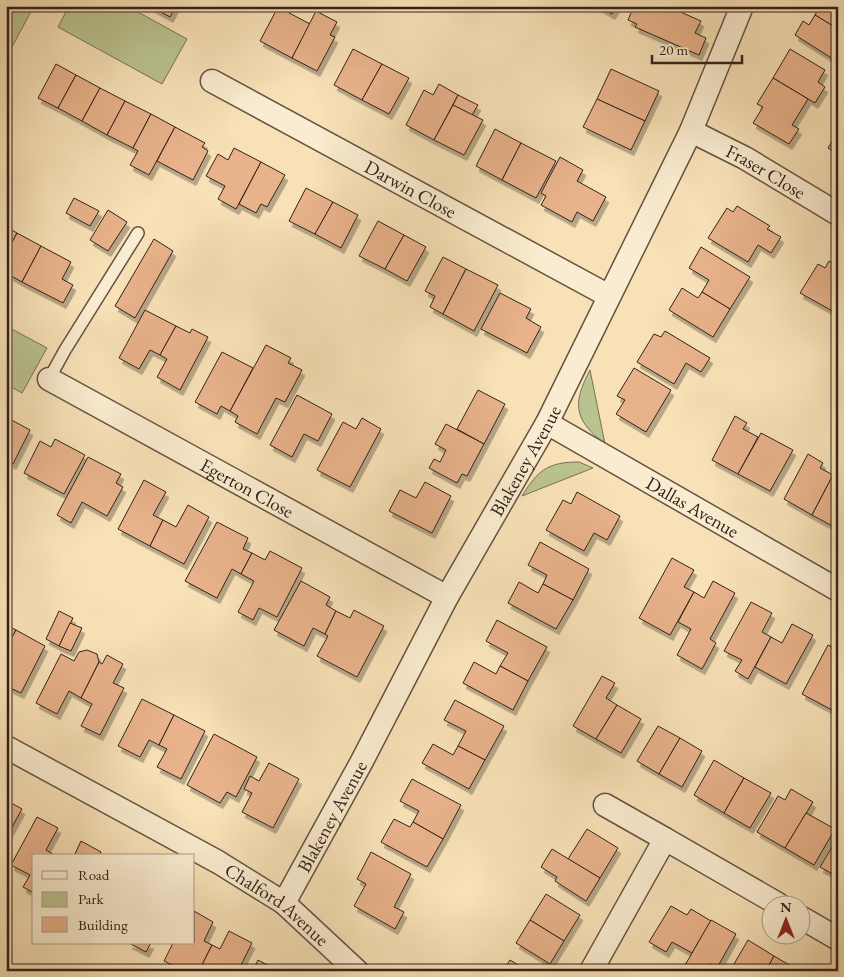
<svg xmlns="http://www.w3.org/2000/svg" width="844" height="977" font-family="'EB Garamond',serif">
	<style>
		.green { fill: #bac390; stroke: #767255 }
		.building { fill: #e8b28a; stroke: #32221a; filter: url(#shadow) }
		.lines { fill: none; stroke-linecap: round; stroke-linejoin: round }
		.lane-casing { stroke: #645241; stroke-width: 14 }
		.street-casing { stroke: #645241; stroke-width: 25 }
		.lane { stroke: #faecd0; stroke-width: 11 }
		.street { stroke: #faecd0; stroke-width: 22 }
		.labels { text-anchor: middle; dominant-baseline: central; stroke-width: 4.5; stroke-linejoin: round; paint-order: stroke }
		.street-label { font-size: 19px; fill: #32221a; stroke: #faecd0 }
	</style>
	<defs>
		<filter id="shadow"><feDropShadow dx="3" dy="5.5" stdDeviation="0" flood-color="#0004"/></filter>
	</defs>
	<rect width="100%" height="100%" fill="#f8e1b7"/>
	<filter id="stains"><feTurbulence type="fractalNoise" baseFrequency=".004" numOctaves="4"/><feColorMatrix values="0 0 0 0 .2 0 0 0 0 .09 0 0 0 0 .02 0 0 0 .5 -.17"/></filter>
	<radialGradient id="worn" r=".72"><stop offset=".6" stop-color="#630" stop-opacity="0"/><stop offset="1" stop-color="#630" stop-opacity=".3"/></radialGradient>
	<g class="green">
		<polygon points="6,6 34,6 6,58"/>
		<polygon points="69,6 127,6 187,39 162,84 58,27"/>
		<polygon points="6,326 47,348 22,393 6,384"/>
		<path d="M590 370 605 444C574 420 572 404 590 370Z"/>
		<path d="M579 462 593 468 522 496C538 470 548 462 579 462Z"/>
	</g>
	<g class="building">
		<polygon points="150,6 176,6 170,17"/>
		<polygon points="598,6 617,6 612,14"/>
		<polygon points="634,6 667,6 701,21 695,33 706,38 699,55 635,27 637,24 628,20"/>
		<polygon points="820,6 838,6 838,29 815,15"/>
		<polygon points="278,7 310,24 292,58 260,41"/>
		<polygon points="316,11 337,22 330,35 335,37 317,71 292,58"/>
		<polygon points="815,15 838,29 838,52 833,59 795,35 803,21 809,25"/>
		<polygon points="353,49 382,64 362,100 334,85"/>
		<polygon points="790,49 825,70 818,82 825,87 815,103 773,78"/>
		<polygon points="56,64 76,75 58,108 38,98"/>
		<polygon points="382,64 409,78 389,114 362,100"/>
		<polygon points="611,69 659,91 645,121 597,99"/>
		<polygon points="76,75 100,88 82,121 58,108"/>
		<polygon points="773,78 808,99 792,125 799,129 789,144 753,123 763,107 757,104"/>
		<polygon points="439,84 458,95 434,140 406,125 424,90 433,95"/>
		<polygon points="100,88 125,101 107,135 82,121"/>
		<polygon points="458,95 478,105 472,115 453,105"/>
		<polygon points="597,99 645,121 631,150 583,127"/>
		<polygon points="125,101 151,114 133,148 107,135"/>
		<polygon points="453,105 483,120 464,155 434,140"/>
		<polygon points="151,114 175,127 149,175 130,165 138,151 133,148"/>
		<polygon points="175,127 205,143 202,147 208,151 193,180 157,161"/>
		<polygon points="495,129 521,143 502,180 476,166"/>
		<polygon points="838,132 838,154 828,148"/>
		<polygon points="521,143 556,161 536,198 502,180"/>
		<polygon points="234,148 261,162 236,209 218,199 225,186 206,176 218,154 228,160"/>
		<polygon points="560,157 583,170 577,181 606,197 593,221 577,212 572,222 541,205 546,196 541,193"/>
		<polygon points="261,162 285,175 267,207 261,204 256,213 239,204"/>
		<polygon points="306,188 333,202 315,234 289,221"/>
		<polygon points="74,198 99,211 90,226 66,213"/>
		<polygon points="333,202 358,215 341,248 315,234"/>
		<polygon points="737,206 770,226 767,229 781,237 771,253 758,245 748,262 708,238 727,208 733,212"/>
		<polygon points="108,210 127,222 108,251 90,240"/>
		<polygon points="378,221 404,235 385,269 359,256"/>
		<polygon points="6,227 17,233 6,254"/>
		<polygon points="17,233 41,246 22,282 6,273 6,254"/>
		<polygon points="404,235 426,247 407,281 385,269"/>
		<polygon points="154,239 173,251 135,318 115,306"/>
		<polygon points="41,246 71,262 62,279 73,285 63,303 22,282"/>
		<polygon points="701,247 750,277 730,309 702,292 709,280 689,268"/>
		<polygon points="443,257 466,269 443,314 430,307 435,296 425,291"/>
		<polygon points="829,261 838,266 838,314 800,293 818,264 825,268"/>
		<polygon points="466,269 498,285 474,331 443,314"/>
		<polygon points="682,288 698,298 702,292 730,309 713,337 669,310"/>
		<polygon points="500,293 531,309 526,318 541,327 527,353 481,329"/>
		<polygon points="145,310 176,326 160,355 150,350 139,369 119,358"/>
		<polygon points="176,326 190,333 192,329 208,337 180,390 157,377 167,359 160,355"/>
		<polygon points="665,331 710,358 701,372 686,363 674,384 637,362 654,334 661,337"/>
		<polygon points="266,345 291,358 288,363 302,370 285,402 276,398 257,434 235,422 238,416 230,411"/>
		<polygon points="222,352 253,368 230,411 221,406 217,414 195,402"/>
		<polygon points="634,368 671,390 646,432 616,414 625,400 617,396"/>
		<polygon points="478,390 505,404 484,444 457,429"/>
		<polygon points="297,395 332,414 318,441 304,434 292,457 270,445"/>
		<polygon points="735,416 747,423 743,429 758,437 738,474 712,460"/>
		<polygon points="6,417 30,430 13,464 6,460"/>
		<polygon points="362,418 381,429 350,487 317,470 343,422 356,429"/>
		<polygon points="446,424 484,444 467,476 462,474 457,483 429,468 434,459 440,462 446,450 435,444"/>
		<polygon points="761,433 793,450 770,491 738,474"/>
		<polygon points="55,439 85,455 64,494 24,473 40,441 51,447"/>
		<polygon points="808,454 823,463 820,468 833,475 812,515 784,499"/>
		<polygon points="88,457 121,474 116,483 123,487 107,516 82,502 71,523 57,515"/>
		<polygon points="833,475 838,478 838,529 812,515"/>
		<polygon points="144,480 166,492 153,515 163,520 150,546 118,529"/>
		<polygon points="425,482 451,496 432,533 389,511 400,490 416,498"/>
		<polygon points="577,492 620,516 607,540 594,533 584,551 546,530 563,500 571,504"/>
		<polygon points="188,505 209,517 184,564 150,546 163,520 176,527"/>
		<polygon points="217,522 248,538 243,549 252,553 241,574 232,569 217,598 185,581"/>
		<polygon points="540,542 589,569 573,600 543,584 547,575 528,565"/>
		<polygon points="270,551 302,568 277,617 259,608 253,620 238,612 254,581 241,574 252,553 265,560"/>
		<polygon points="672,558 694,570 684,587 694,592 670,635 639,618"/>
		<polygon points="301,581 330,597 326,605 336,611 325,634 313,628 304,646 274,630"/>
		<polygon points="713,581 735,593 710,639 716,643 702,669 677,655 691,629 678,622 694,592 704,598"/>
		<polygon points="519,582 538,593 543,584 573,600 556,629 508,603"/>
		<polygon points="751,602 772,613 762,632 771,637 748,679 735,671 742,660 724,651"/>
		<polygon points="354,610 384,626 357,677 317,656 328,636 325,634 336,611 350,618"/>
		<polygon points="59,611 73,618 59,646 46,639"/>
		<polygon points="497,620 547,647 528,681 500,666 508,653 486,641"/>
		<polygon points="70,623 82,628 71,651 59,646"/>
		<polygon points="792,624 813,635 786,684 755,667 771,637 782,643"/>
		<polygon points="6,625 16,630 6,648"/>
		<polygon points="16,630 45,646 21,693 6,686 6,668 9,664 6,662 6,648"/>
		<polygon points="828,645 838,650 838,698 832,710 802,694"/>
		<polygon points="87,650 97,654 99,662 81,698 69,691 57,714 36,703 61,654 74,661 79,652"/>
		<polygon points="107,655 123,664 113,683 124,688 100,735 81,726 92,704 81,698 99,662 102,664"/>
		<polygon points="474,662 496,674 500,666 528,681 513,710 463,683"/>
		<polygon points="602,676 615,683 606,698 617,705 596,739 573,726"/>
		<polygon points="838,698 838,713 832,710"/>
		<polygon points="142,699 174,715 159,745 149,740 140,757 118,746"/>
		<polygon points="455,700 504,726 485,760 458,746 466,731 444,720"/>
		<polygon points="617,705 641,719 621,753 596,739"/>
		<polygon points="174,715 205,731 181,779 157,767 167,749 159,745"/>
		<polygon points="658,726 680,738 659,774 637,761"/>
		<polygon points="214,734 257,757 236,797 227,792 220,803 187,785"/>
		<polygon points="680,738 702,751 682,787 659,774"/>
		<polygon points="433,744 453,755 458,746 485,760 469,789 422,763"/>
		<polygon points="714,760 744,778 724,813 694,795"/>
		<polygon points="269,763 299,779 273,828 242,812 252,793 244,789 250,776 259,781"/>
		<polygon points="744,778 771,793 750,828 724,813"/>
		<polygon points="412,779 461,805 443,839 413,822 419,811 400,801"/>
		<polygon points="791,789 813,802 785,848 757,832 778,796 785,800"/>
		<polygon points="6,800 22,809 6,838"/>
		<polygon points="806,813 835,829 814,865 785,848"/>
		<polygon points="37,817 58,828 46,850 56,856 34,856 34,893 23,887 30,875 11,865"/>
		<polygon points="394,819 410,827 413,822 443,839 427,867 381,842"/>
		<polygon points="587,829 618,848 600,878 568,859"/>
		<polygon points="838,837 838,877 820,867"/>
		<polygon points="81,841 101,852 99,856 74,856"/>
		<polygon points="552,849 600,878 586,901 555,881 557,877 541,867"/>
		<polygon points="371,852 411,874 394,907 404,912 395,929 354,906 366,884 357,879"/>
		<polygon points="546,894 580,915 564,941 530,920"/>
		<polygon points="671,906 687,915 691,909 711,921 692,953 672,942 666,952 649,942"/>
		<polygon points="194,911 213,922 204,941 212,945 199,971 184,971 164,961 173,943 194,943"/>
		<polygon points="530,920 564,941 550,964 516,943"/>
		<polygon points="711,920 736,934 717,968 710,964 706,971 690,971 684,967"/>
		<polygon points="229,931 252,943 238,971 199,971 212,945 220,949"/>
		<polygon points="748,940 774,956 766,971 730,971"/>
		<polygon points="129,943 151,943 146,952"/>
		<polygon points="774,956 796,969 795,971 766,971"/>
		<polygon points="258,960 279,971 253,971"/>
		<polygon points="510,960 528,971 503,971"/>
	</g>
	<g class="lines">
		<defs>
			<polyline id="lane" points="49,379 65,350 138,233"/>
			<g id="street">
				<path id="s1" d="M212 81 609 296"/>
				<path id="s2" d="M691 131 745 158 838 214"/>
				<path id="s3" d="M49 379 447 597"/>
				<path id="s4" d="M547 423 838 590"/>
				<path id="s5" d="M6 747 218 862 284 903 357 971"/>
				<polyline points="605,805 665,839"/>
				<path id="s6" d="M284 903 361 763 447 597 547 423 691 131 742 6"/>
				<polyline points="802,918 838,939"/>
				<polyline points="591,971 665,839 778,904"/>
			</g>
		</defs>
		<use href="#lane" class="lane-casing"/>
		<use href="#street" class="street-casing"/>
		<use href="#lane" class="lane"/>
		<use href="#street" class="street"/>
	</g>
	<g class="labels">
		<g class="street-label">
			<text stroke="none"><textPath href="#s2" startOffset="85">Fraser Close</textPath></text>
			<text stroke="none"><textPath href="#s1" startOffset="226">Darwin Close</textPath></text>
			<text stroke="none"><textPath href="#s6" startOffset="504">Blakeney Avenue</textPath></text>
			<text stroke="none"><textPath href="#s3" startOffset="226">Egerton Close</textPath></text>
			<text stroke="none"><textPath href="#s4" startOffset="168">Dallas Avenue</textPath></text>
			<text stroke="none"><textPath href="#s6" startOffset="99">Blakeney Avenue</textPath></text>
			<text stroke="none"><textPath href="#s5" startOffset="314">Chalford Avenue</textPath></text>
		</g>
	</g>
	<rect width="844" height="977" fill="none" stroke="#f8e1b7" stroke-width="25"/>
	<rect x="8" y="8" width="829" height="962" fill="none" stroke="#32221a" stroke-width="2.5"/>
	<rect x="12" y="12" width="819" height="952" fill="none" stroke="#32221a"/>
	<rect x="32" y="854" width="162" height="90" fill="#faecd0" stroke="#aa9b87"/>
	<rect x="42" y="871" width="25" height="8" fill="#faecd0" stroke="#aa9b87"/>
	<text x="78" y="880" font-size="15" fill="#32221a">Road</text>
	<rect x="42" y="892" width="25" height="15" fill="#bac390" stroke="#aa9b87"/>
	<text x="78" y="904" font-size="15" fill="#32221a">Park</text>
	<rect x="42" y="917" width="25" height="15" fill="#e8b28a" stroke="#aa9b87"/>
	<text x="78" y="930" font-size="15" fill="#32221a">Building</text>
	<g transform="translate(786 920)"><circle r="24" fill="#faecd0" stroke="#aa9b87"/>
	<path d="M0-4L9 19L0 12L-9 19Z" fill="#8f2418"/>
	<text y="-8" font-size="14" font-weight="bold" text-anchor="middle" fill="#32221a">N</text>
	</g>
	<path d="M652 55v8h90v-8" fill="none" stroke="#32221a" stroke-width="2.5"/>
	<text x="659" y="55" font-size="15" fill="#32221a" stroke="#faecd0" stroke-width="4" paint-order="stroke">20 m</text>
	<rect width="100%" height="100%" filter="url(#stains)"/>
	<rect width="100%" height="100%" fill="url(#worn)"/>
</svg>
